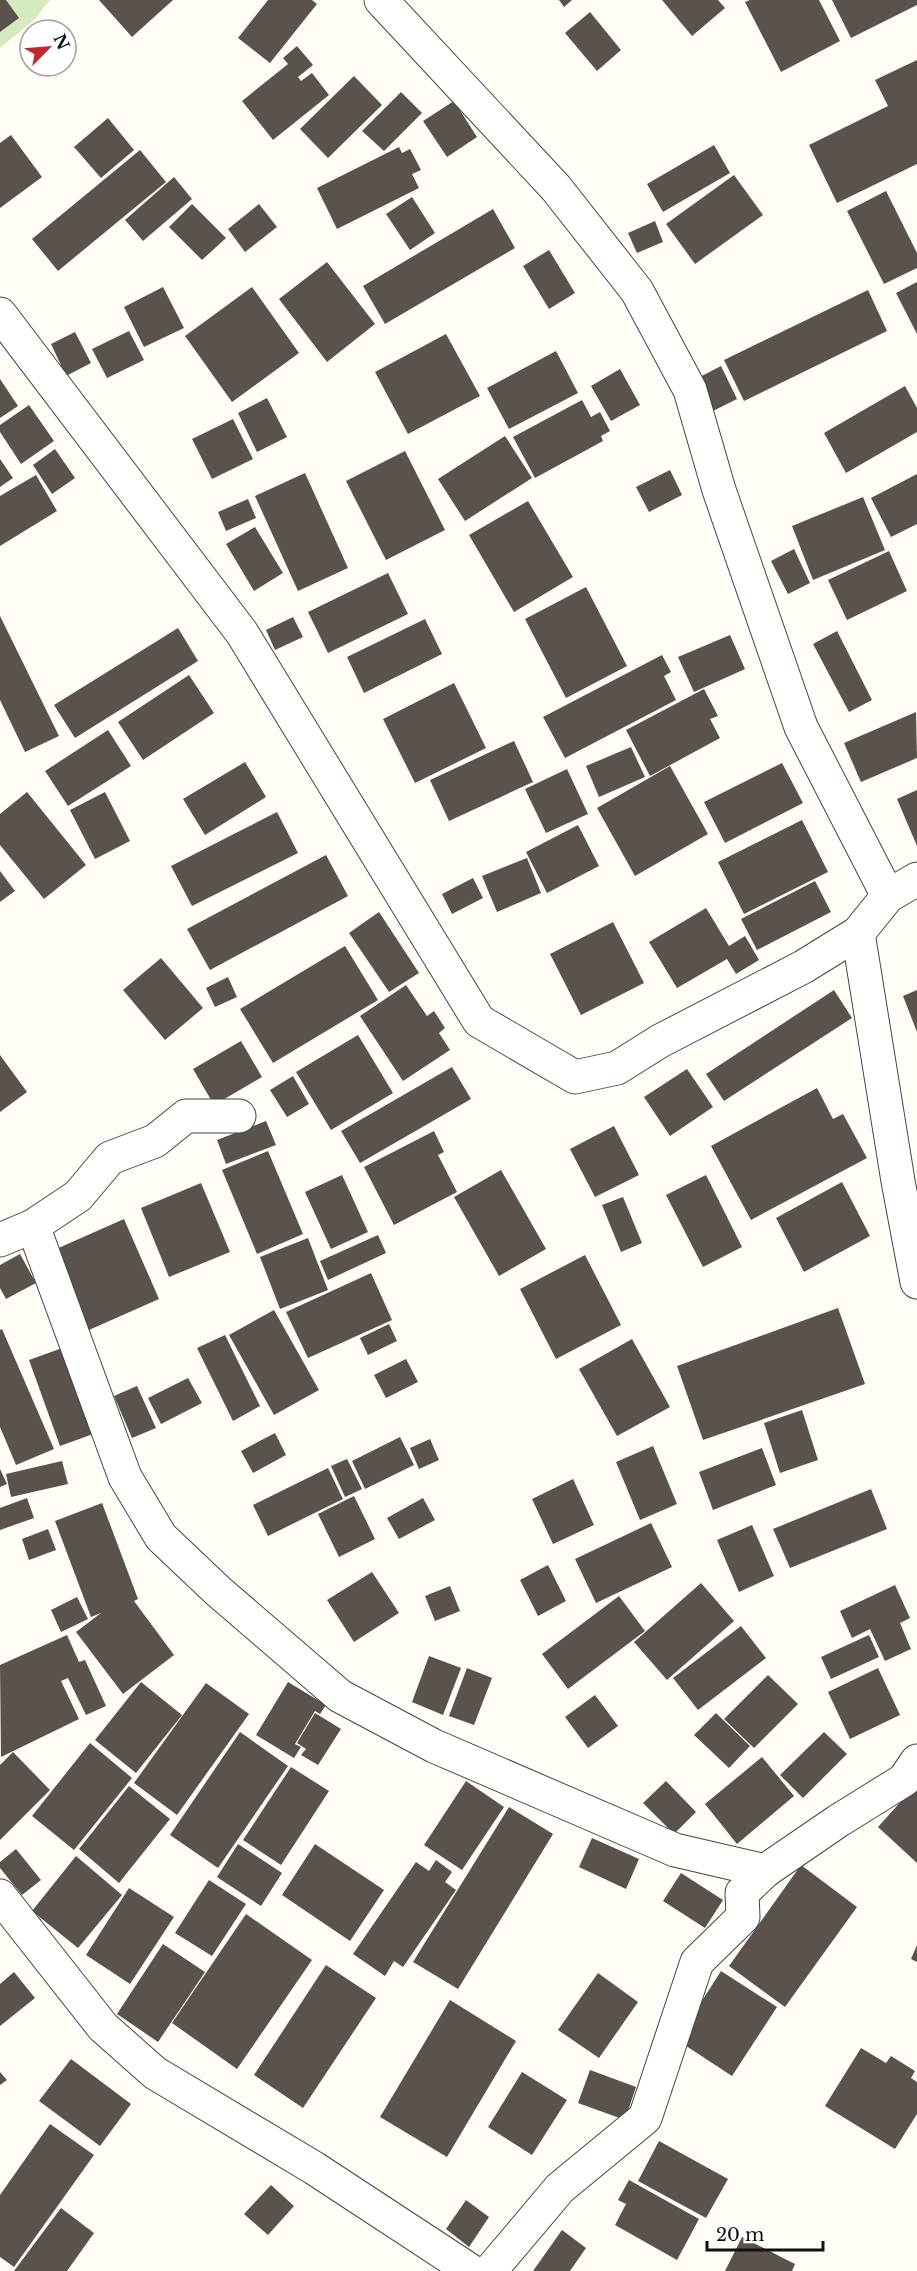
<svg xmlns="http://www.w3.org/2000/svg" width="917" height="2271" font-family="'Libre Baskerville',serif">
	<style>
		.green { fill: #d5ebbd }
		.building { fill: #5a524d }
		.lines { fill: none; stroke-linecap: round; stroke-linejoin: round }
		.street-casing { stroke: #444; stroke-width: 35 }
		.street { stroke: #fff; stroke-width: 33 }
	</style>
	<rect width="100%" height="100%" fill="#fffdf5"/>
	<polygon class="green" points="0,0 50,0 34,20 0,48"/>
	<g class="building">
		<polygon points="0,0 6,0 19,18 0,32"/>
		<polygon points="99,0 173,0 132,37"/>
		<polygon points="268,0 312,0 317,4 270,63 238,38"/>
		<polygon points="559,0 572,0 564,7"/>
		<polygon points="662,0 718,0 725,8 692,36"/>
		<polygon points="750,0 819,0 840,41 781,72 745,2"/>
		<polygon points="832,0 917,0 917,5 851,38"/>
		<polygon points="590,12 621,50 597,71 565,33"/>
		<polygon points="297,46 313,65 298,77 301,81 312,73 329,95 273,140 242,101 288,64 283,58"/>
		<polygon points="917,60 917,164 837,203 809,145 888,106 875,80"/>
		<polygon points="354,76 382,105 328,158 300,129"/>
		<polygon points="401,92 422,113 384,151 362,131"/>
		<polygon points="454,101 477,137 447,157 423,121"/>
		<polygon points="108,118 134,150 101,178 74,147"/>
		<polygon points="11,135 42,177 0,208 0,143"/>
		<polygon points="714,145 730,173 663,212 647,184"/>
		<polygon points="399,147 402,153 410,149 421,170 412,174 419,188 337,229 317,188"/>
		<polygon points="140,150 166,182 58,271 32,239"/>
		<polygon points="734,175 763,215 695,264 666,224"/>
		<polygon points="174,177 192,199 143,241 125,220"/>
		<polygon points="886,191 917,253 917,268 884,284 847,211"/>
		<polygon points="412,197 435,233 410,250 386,214"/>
		<polygon points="192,204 226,238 202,260 169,227"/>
		<polygon points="259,204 277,227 245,252 228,229"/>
		<polygon points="493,209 515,248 385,324 363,286"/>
		<polygon points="655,221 663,242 637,253 628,233"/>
		<polygon points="549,250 575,293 549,309 523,266"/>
		<polygon points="327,262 375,324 327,362 279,299"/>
		<polygon points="917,282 917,334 896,293"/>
		<polygon points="163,287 184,328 144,347 124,307"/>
		<polygon points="252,287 299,353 232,402 185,336"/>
		<polygon points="868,290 887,331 744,401 724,360"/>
		<polygon points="129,331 144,360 107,378 92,349"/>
		<polygon points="75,332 91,363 66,376 51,344"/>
		<polygon points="446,334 480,396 408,434 375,372"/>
		<polygon points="556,351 578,393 509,429 487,388"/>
		<polygon points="721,366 737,399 709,413 692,381"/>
		<polygon points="620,369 640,405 611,421 591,386"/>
		<polygon points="0,379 18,406 0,418"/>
		<polygon points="905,386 917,408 917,432 846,473 824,433"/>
		<polygon points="267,398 287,437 257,452 238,413"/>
		<polygon points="582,400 591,417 600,412 610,431 601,436 603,441 535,478 513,437"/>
		<polygon points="29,405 54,441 21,464 0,432 0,425"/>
		<polygon points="233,419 253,459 212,479 192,439"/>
		<polygon points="505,436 532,478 465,521 438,479"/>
		<polygon points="55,449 75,478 52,494 33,465"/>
		<polygon points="405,451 445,530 386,560 346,481"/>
		<polygon points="0,459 13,478 0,487"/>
		<polygon points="670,470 682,495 649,512 636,487"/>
		<polygon points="305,473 348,568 298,591 255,496"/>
		<polygon points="917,474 917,524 891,537 871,498"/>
		<polygon points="36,475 57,511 0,546 0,496"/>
		<polygon points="863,497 885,550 813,580 792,526"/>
		<polygon points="248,499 256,518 226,531 218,512"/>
		<polygon points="528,501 573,577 514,612 469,535"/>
		<polygon points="255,527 283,573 254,591 226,544"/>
		<polygon points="794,549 810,583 788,594 771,561"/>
		<polygon points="889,551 907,591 847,620 828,580"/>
		<polygon points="388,573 408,614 328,653 308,612"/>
		<polygon points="586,587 627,666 566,698 525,619"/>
		<polygon points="0,616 59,736 25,752 0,700"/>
		<polygon points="293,617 303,637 275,650 266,630"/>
		<polygon points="425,619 442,654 364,693 347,657"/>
		<polygon points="178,628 198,661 75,738 54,705"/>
		<polygon points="837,631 872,700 849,712 813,644"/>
		<polygon points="730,635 745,669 694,692 678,657"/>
		<polygon points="662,655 671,672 664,676 676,700 565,758 543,717"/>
		<polygon points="189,675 214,713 143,760 118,722"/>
		<polygon points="454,683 486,748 415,783 383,719"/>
		<polygon points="704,689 718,716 710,719 720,738 650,776 626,730"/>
		<polygon points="916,712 917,758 861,782 844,743"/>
		<polygon points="108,730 131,766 68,806 45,771"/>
		<polygon points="514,741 533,782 449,821 430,780"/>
		<polygon points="631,747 645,777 599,797 586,766"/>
		<polygon points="245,762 266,797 205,835 183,799"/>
		<polygon points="782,763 803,803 725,843 704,802"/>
		<polygon points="670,766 708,834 635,876 597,808"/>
		<polygon points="567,769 588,814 546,833 525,789"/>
		<polygon points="917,790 917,846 897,799"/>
		<polygon points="27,792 86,865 44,899 0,845 0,814"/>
		<polygon points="105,792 130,841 95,859 70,810"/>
		<polygon points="277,812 298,853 192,906 171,866"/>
		<polygon points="802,820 828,872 744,914 718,862"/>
		<polygon points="578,825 599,866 547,893 526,852"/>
		<polygon points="326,855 348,896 210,970 187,929"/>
		<polygon points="527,858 541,893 497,912 482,876"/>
		<polygon points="0,871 15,891 0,902"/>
		<polygon points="473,878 483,898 452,914 442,894"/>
		<polygon points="815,881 831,912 757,950 741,919"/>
		<polygon points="706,908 729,946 745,936 759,960 736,974 727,959 677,988 649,942"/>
		<polygon points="379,912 419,973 389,992 349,933"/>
		<polygon points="613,922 644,983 581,1015 550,954"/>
		<polygon points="345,946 378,1000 273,1063 240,1009"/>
		<polygon points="161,958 203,1008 165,1040 123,990"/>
		<polygon points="228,977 237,997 215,1007 206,988"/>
		<polygon points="406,985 427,1016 434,1011 445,1028 439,1033 450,1050 403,1081 360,1016"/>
		<polygon points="834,990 852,1018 724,1101 706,1074"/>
		<polygon points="917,990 917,1032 903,996"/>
		<polygon points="358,1035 393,1093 331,1130 296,1072"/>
		<polygon points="241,1041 262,1077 214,1105 193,1069"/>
		<polygon points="0,1055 27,1092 0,1112"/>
		<polygon points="452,1067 471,1099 360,1163 341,1131"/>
		<polygon points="687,1069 713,1107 670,1136 644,1097"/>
		<polygon points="293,1076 309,1104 287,1117 270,1090"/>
		<polygon points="817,1088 833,1119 843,1114 867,1158 751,1220 711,1146"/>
		<polygon points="266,1121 276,1145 226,1164 217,1140"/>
		<polygon points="614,1126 639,1175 595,1197 570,1149"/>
		<polygon points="434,1131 444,1152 438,1155 457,1192 394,1225 364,1167"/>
		<polygon points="268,1151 303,1234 257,1254 222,1170"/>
		<polygon points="501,1170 546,1249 499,1276 454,1197"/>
		<polygon points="342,1175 368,1232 331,1249 305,1192"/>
		<polygon points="706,1175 742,1247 703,1267 666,1195"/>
		<polygon points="842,1182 870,1236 804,1272 776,1218"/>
		<polygon points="201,1183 230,1252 169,1277 141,1208"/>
		<polygon points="623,1197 642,1243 621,1252 602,1205"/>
		<polygon points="124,1219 159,1299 89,1330 54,1250"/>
		<polygon points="378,1235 386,1253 328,1280 320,1261"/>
		<polygon points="308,1238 328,1290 280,1309 260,1257"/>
		<polygon points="20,1254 36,1283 6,1299 0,1288 0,1265"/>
		<polygon points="585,1255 621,1325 556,1359 520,1289"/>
		<polygon points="371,1273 392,1320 308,1358 286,1312"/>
		<polygon points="838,1308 865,1384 703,1440 677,1366"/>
		<polygon points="274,1310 319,1390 274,1415 229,1335"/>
		<polygon points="389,1324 397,1341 368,1355 360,1338"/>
		<polygon points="2,1329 54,1449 16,1465 0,1427 0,1330"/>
		<polygon points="225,1335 260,1406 233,1421 197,1348"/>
		<polygon points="632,1339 670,1407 617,1436 579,1369"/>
		<polygon points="76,1343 107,1429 60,1446 29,1360"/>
		<polygon points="406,1359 418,1382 386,1398 374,1375"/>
		<polygon points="188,1378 202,1403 161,1424 148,1398"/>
		<polygon points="137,1386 156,1428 132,1438 114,1396"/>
		<polygon points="802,1410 818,1460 780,1473 764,1423"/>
		<polygon points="275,1433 286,1455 253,1473 241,1451"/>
		<polygon points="400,1437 414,1465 365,1489 352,1461"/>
		<polygon points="430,1439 439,1460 419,1469 410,1448"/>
		<polygon points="653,1446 677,1504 640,1520 616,1462"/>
		<polygon points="762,1448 776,1485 713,1510 699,1472"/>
		<polygon points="347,1459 362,1489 345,1497 331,1466"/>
		<polygon points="62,1461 68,1484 11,1497 6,1474"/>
		<polygon points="328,1468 343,1499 268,1536 253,1505"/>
		<polygon points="0,1469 7,1484 0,1487"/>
		<polygon points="573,1479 594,1525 553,1544 532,1499"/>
		<polygon points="871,1489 887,1529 790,1568 773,1529"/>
		<polygon points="354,1496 375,1539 339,1557 318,1514"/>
		<polygon points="27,1498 34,1518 0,1530 0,1508"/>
		<polygon points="423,1498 435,1520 399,1539 387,1518"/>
		<polygon points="102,1503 138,1599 134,1601 174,1655 123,1694 76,1632 101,1613 91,1617 55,1521"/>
		<polygon points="651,1523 672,1567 596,1603 575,1559"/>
		<polygon points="752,1525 774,1576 739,1592 717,1540"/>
		<polygon points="48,1529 56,1550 29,1560 22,1539"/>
		<polygon points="548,1565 566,1601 538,1616 520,1580"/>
		<polygon points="372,1572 399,1613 354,1642 327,1600"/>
		<polygon points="701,1583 734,1621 667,1680 634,1642"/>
		<polygon points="895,1585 910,1618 900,1623 911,1649 885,1661 870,1629 852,1638 840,1611"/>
		<polygon points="450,1586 460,1611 435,1621 425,1596"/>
		<polygon points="619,1596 645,1631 568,1689 542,1654"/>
		<polygon points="77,1597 88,1619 61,1632 51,1610"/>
		<polygon points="741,1626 766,1658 698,1710 673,1678"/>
		<polygon points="67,1635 79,1662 85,1660 106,1706 86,1715 68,1678 61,1681 79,1719 1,1757 0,1665"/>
		<polygon points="869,1635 879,1657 831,1679 821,1657"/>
		<polygon points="429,1656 461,1668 443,1715 412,1702"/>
		<polygon points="467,1668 492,1678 474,1725 449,1716"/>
		<polygon points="878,1668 900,1715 850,1739 828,1692"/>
		<polygon points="768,1675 798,1704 754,1748 724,1719"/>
		<polygon points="141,1682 182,1715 136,1773 95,1740"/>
		<polygon points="288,1682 326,1705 320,1714 315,1711 295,1744 301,1747 294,1758 256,1735"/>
		<polygon points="206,1683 249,1714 177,1815 134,1783"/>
		<polygon points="595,1695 618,1726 588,1748 565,1717"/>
		<polygon points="315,1713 341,1729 318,1765 301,1755 306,1749 297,1743"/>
		<polygon points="716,1713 750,1746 729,1768 694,1735"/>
		<polygon points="240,1732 288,1766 218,1868 170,1835"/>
		<polygon points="824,1732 847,1754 803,1798 780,1775"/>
		<polygon points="90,1743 132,1778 74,1850 32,1816"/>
		<polygon points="13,1752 50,1790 0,1840 0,1765"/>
		<polygon points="762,1757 794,1796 737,1844 705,1804"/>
		<polygon points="291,1767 329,1791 281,1865 243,1840"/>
		<polygon points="466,1781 504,1807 462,1870 424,1845"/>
		<polygon points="666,1781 696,1812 674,1834 643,1803"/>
		<polygon points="129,1786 170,1819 119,1883 79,1849"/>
		<polygon points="913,1788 917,1791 917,1863 878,1827"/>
		<polygon points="509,1807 553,1834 458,1989 413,1962"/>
		<polygon points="592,1838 639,1859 626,1889 579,1867"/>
		<polygon points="238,1844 282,1873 261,1906 217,1877"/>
		<polygon points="315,1844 384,1890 350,1941 282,1895"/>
		<polygon points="16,1849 41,1880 22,1895 0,1868 0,1862"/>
		<polygon points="76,1856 122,1895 78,1948 32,1911"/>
		<polygon points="436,1860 452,1872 445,1882 456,1890 403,1967 394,1961 385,1976 353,1954 416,1862 429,1871"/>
		<polygon points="801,1865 857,1907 785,2007 729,1966"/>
		<polygon points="681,1873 723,1900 705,1928 663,1901"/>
		<polygon points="209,1880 246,1904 212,1956 175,1933"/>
		<polygon points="129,1888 174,1917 130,1984 86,1955"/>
		<polygon points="246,1914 312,1960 237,2069 172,2023"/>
		<polygon points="163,1944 205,1972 158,2042 117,2014"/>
		<polygon points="917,1945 917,1962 911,1959"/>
		<polygon points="326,1965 376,1998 303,2108 254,2075"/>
		<polygon points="721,1971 777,2007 732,2076 677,2040"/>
		<polygon points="14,1972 35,1998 0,2026 0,1984"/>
		<polygon points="598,1973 638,2002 599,2058 558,2030"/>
		<polygon points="450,2000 516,2041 447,2157 380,2117"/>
		<polygon points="861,2048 886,2063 891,2056 915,2071 911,2078 917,2082 917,2114 895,2149 825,2106"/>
		<polygon points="71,2059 131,2104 100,2146 39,2101"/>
		<polygon points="590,2070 636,2087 625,2120 578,2103"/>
		<polygon points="0,2072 7,2080 0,2085"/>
		<polygon points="522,2072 567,2100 532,2155 488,2127"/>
		<polygon points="50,2124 94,2155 14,2267 0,2257 0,2195"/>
		<polygon points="659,2141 728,2179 706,2218 638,2181"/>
		<polygon points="629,2180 699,2219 677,2260 615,2225 626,2204 618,2200"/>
		<polygon points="271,2185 294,2206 268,2235 244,2214"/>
		<polygon points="466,2200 489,2217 469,2247 446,2229"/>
		<polygon points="61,2208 94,2233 67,2271 14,2271"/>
		<polygon points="562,2230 586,2248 570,2271 533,2271"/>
		<polygon points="742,2237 795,2264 792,2271 725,2271"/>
	</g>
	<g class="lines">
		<defs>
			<g id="street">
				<polyline points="381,0 556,188 637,291 690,390 719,490 801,727 888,896"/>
				<polyline points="0,314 242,633 479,1021 575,1077 617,1068 660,1041 803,967 858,933 888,896 917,879"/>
				<polyline points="858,933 898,1181 917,1282"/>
				<polyline points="33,1226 125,1477 161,1537 218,1591 340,1696 434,1746 675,1850 765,1871 838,1821 904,1780 917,1761"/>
				<polyline points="0,1240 33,1226 78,1196 110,1158 155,1141 186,1116 239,1116"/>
				<polyline points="0,1896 103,2027 155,2073 314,2168 471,2271"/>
				<polyline points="490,2271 560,2188 645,2118 697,1962 743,1917 742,1893 765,1871"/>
			</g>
		</defs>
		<use href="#street" class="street-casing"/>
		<use href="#street" class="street"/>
	</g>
	<g transform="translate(48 48) rotate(65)"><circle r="28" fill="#ffffff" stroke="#a0a0a0" stroke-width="1.5"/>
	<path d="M0-4.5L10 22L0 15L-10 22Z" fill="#c4262e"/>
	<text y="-9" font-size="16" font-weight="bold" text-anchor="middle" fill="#111111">N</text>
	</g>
	<path d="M707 2241v9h116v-9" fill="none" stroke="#111111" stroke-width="3"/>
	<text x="716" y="2241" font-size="18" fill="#111111" stroke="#ffffff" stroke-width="4.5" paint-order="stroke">20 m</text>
</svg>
